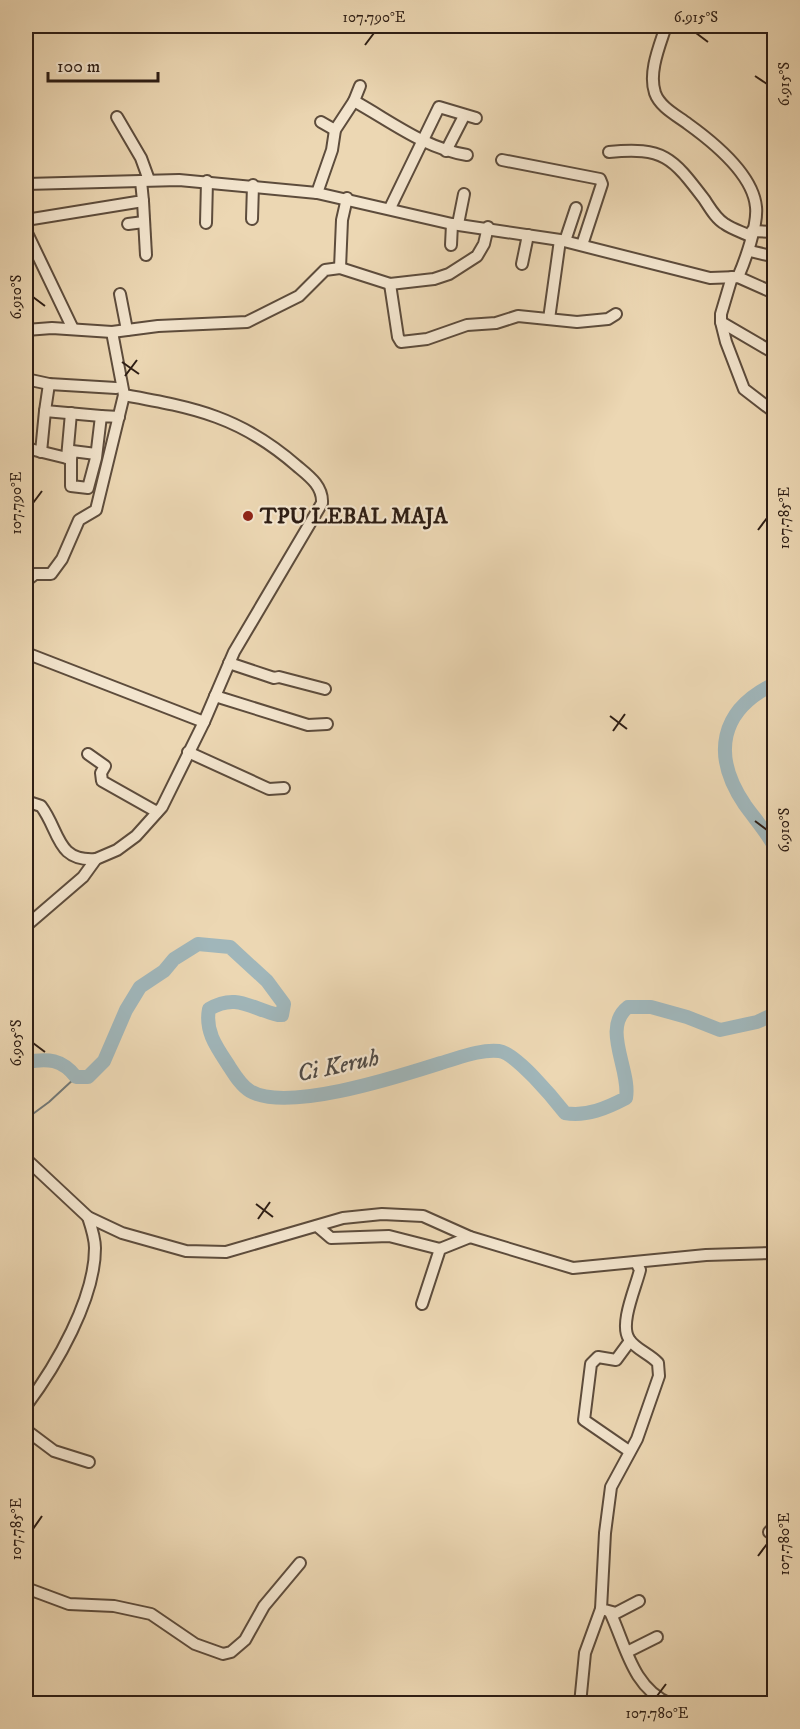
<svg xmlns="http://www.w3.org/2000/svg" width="800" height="1729" font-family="'IM FELL DW Pica',serif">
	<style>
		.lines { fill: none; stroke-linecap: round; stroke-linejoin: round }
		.stream { stroke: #727978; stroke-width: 2 }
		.river { stroke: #a0b6ba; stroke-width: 14 }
		.minor-casing { stroke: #5d4c3c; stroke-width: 14 }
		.minor { stroke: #f3e5ce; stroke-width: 10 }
		.ticks { fill: none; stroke: #2d1d14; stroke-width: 2 }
		.poi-dot { fill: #8f2418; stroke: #f3e5ce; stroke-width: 2 }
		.labels { text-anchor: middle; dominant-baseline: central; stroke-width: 4.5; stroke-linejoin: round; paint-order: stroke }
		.poi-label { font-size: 22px; font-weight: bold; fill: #2d1d14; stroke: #f3e5ce; text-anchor: start }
		.water-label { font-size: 24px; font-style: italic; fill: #504b46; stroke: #f3e5ce }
		.neatline { fill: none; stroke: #2d1d14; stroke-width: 2 }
		.ticks-label { font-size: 15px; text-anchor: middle; fill: #2d1d14 }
	</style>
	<rect width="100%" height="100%" fill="#ecd7b3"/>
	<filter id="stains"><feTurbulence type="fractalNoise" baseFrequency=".00333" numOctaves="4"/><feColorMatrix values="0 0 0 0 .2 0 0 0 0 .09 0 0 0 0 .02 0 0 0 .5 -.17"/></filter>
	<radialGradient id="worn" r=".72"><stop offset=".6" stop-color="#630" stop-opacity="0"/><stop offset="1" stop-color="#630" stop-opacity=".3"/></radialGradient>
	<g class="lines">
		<polyline class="stream" points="26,1119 49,1102 76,1077"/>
		<g class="river">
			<path d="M774 684C720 710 711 755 745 805 755 819 766 831 774 846"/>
			<path d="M26 1062C48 1058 62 1059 76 1077H88L104 1061 126 1010 140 987 164 971 174 959 198 944 230 947 267 981 284 1004 282 1015H278C250 1008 236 993 209 1009 205 1030 215 1045 227 1063 233 1072 240 1085 250 1091 287 1113 400 1076 441 1063 459 1058 480 1049 499 1051 516 1053 554 1099 565 1113 586 1117 607 1108 626 1098 631 1070 601 1028 628 1007H651L687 1017 720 1030 757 1022 774 1014"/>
		</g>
		<defs>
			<g id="minor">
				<path d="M666 26C660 45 648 72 655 93 660 107 676 115 688 124 713 142 753 174 756 207 758 225 745 261 738 277"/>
				<path d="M354 101C392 122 424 148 467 155"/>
				<polyline points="117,117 141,158 149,180"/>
				<polyline points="321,122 335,130"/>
				<polyline points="446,151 464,116"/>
				<path d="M609 152C664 147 672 157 704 199 710 208 716 219 725 224 732 229 742 232 750 236"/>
				<polyline points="502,160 600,179 602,184 582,245"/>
				<polyline points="26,184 179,180 317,193 452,224 560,240 710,278 738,277 774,293"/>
				<polyline points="317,193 332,150 335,130 354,101 360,86"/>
				<polyline points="143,201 146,255"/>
				<polyline points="390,208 439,107 476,118"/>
				<polyline points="252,219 253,185"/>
				<polyline points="26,220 143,201 141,181"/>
				<polyline points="206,223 207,181"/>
				<polyline points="128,224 144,222"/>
				<polyline points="458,224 464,194"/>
				<polyline points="26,231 73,329"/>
				<polyline points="752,231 774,232"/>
				<polyline points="565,241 576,208"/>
				<polyline points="451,245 452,224"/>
				<polyline points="750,251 767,255"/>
				<polyline points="522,264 528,235"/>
				<polyline points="340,268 342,220 347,198"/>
				<polyline points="732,277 721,314 721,322 726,342 744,389 774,412"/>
				<polyline points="390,284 398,337 401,342 427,339 467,325 496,323 518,316 577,322 608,319 616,314"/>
				<polyline points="120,294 127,330"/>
				<polyline points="549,319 560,240"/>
				<polyline points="721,322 774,353"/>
				<polyline points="26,330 52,328 112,332 158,326 247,322 299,296 325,270 340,268 390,284 434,279 449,274 477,256 484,244 488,227"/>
				<polyline points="26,379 49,384 116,388"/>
				<polyline points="49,384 45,411 101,416"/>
				<polyline points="26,448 71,459 72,451 96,454"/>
				<polyline points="41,452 45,411"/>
				<polyline points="67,458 71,413"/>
				<polyline points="71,459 71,486 88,488 96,458 101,416 119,417"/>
				<polyline points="26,581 35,574 51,574 62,559 79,520 96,510 124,395"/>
				<polyline points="26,653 204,722"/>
				<polyline points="229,663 274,678 279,677 325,689"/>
				<polyline points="215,696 308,725 327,724"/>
				<polyline points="188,752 269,789 284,788"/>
				<polyline points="88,754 105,766 101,773 102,781 157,812"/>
				<path d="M26 801 41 806C60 831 56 862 96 859"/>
				<path d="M26 926 83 877 96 859 117 850 136 836 162 807 204 722 234 652 322 503C323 486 309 476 297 466 241 417 196 408 124 395L112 332"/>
				<polyline points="26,1159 88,1217 122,1233 186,1251 226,1252 343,1218 382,1214 423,1216 470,1237 573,1268 706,1255 774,1253"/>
				<polyline points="317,1226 331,1238 389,1236 440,1249"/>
				<path d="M636 1262 640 1270C636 1287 619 1324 629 1339 635 1349 650 1354 658 1363L659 1376 637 1439 611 1487 605 1533 601 1609 616 1613 639 1601"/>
				<polyline points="422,1304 440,1249 470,1237"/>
				<path d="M26 1406C56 1366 95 1299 95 1248 95 1238 91 1226 88 1217"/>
				<polyline points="26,1430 54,1451 89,1462"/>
				<polyline points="629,1451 584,1420 591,1364 598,1357 616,1360 630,1341"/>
				<polyline points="769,1532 774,1527"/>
				<polyline points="26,1588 69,1604 114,1606 151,1614 195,1644 223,1654 231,1652 245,1640 264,1606 300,1563"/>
				<path d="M610 1612C626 1646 632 1687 670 1704"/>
				<polyline points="627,1652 657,1637"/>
				<polyline points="580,1704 585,1653 601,1609"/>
			</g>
		</defs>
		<use href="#minor" class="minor-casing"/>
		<use href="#minor" class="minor"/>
	</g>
	<path class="ticks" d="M696 33 708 42M365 45 374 33M755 76 767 84M33 297 45 306M122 362 139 374M125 376 137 360M33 503 42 491M758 530 767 518M610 716 627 729M613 731 625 714M755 821 767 830M33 1043 45 1052M256 1204 273 1217M258 1219 270 1202M33 1529 42 1516M758 1556 767 1544M657 1696 666 1684"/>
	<circle class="poi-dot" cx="248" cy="516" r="6"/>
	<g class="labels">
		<g class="poi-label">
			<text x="260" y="516">TPU LEBAL MAJA</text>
		</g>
		<g class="water-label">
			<text transform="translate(338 1066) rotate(-12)">Ci Keruh</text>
		</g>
	</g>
	<rect width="800" height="1729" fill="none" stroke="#ecd7b3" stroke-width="66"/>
	<path d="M48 72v9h110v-9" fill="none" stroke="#2d1d14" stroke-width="3"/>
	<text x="57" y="72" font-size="18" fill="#2d1d14" stroke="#f3e5ce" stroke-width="4.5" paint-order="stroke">100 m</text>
	<rect x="33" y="33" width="734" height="1663" class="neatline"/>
	<g class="ticks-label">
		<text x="374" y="22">107.790°E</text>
		<text x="696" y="22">6.915°S</text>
		<text transform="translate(784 84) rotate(-90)" y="5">6.915°S</text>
		<text transform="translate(16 297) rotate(-90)" y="5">6.910°S</text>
		<text transform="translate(16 503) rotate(-90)" y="5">107.790°E</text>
		<text transform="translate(784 518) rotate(-90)" y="5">107.785°E</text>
		<text transform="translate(784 830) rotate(-90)" y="5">6.910°S</text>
		<text transform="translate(16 1043) rotate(-90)" y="5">6.905°S</text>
		<text transform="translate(16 1529) rotate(-90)" y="5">107.785°E</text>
		<text transform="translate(784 1544) rotate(-90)" y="5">107.780°E</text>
		<text x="657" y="1718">107.780°E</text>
	</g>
	<rect width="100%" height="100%" filter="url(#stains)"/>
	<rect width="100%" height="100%" fill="url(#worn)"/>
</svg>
